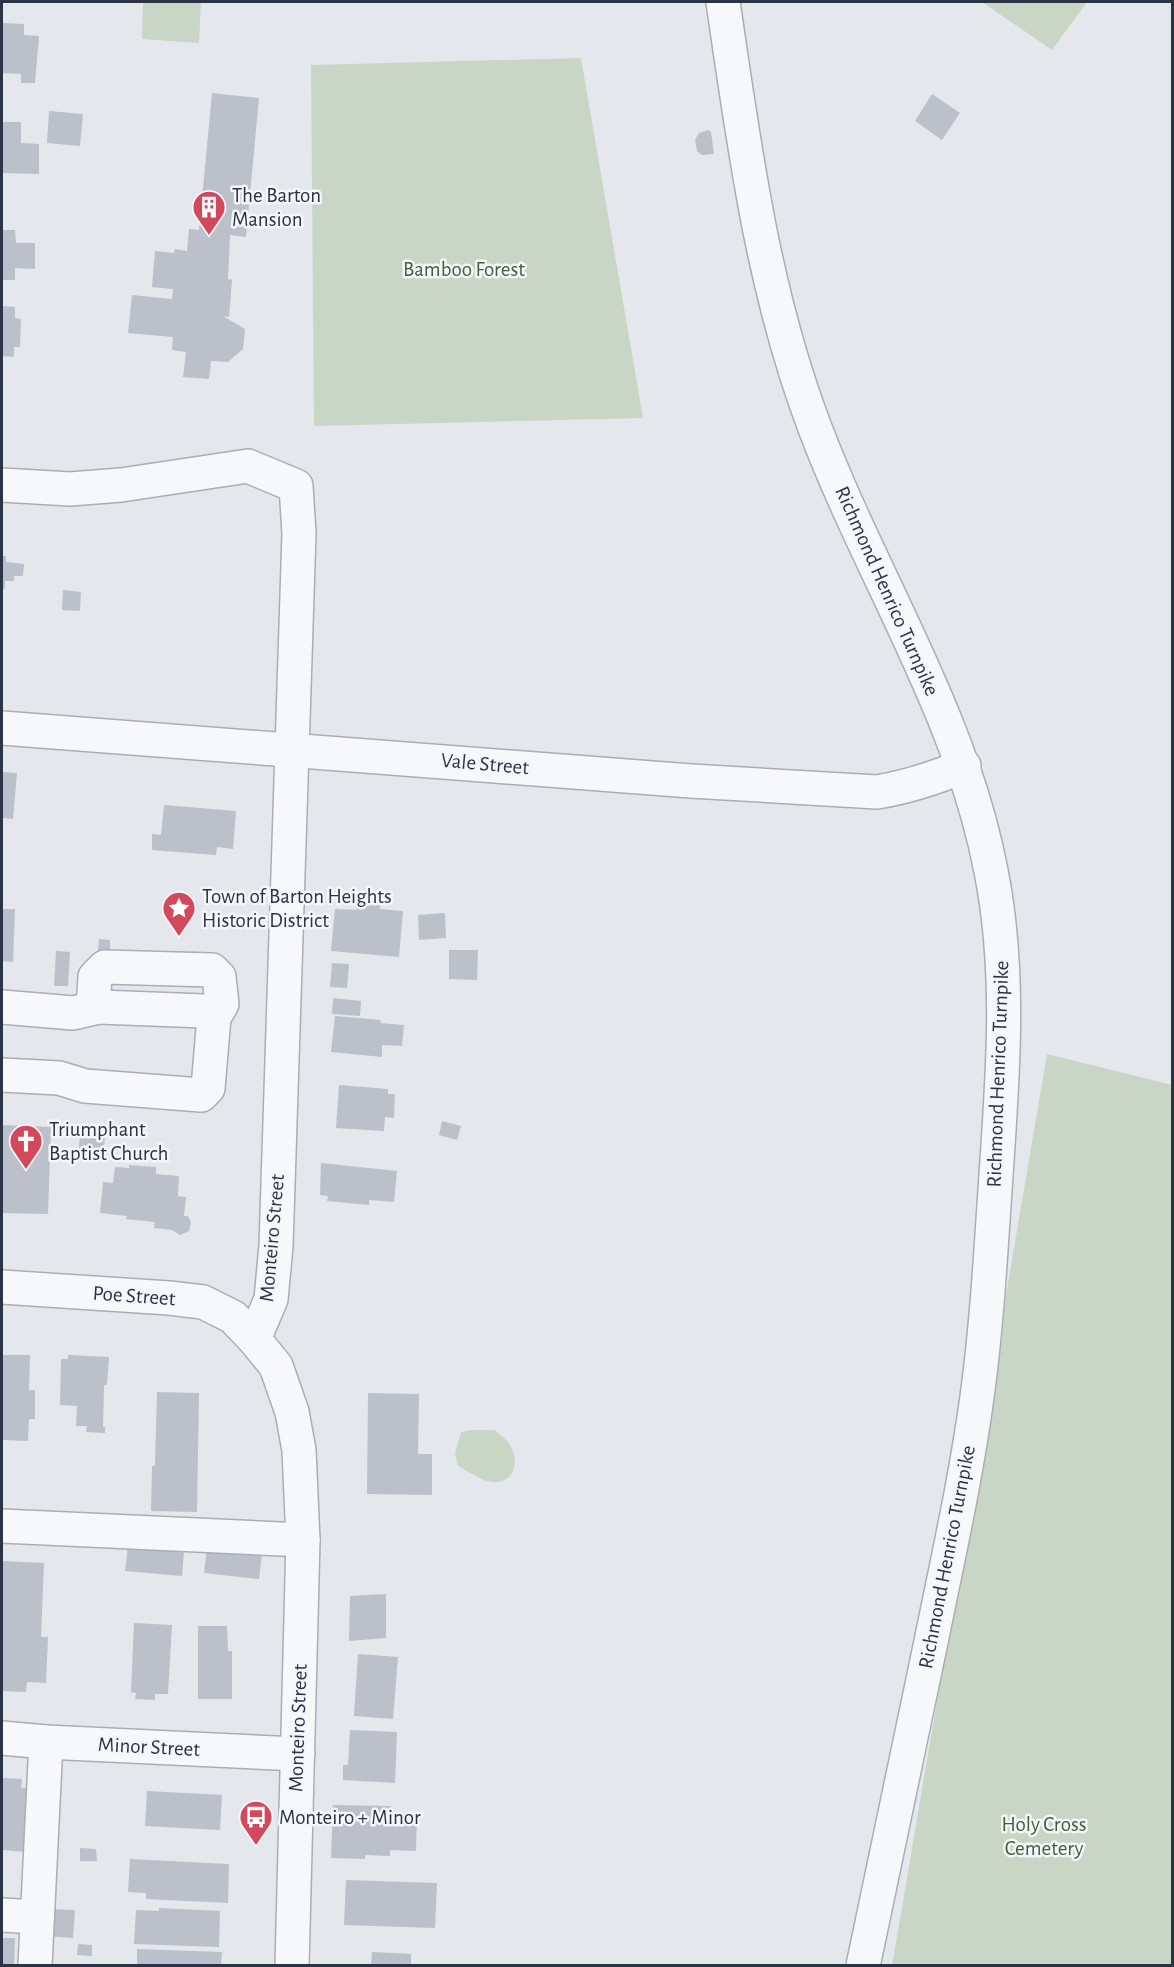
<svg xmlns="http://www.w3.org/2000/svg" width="1174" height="1967" font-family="'Alegreya Sans',sans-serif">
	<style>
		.green { fill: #c9d6c5 }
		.building { fill: #bbc0ca }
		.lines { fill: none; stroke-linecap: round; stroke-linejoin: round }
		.minor-casing { stroke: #a9aeb7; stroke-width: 36 }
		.minor { stroke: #f7f8fa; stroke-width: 33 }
		.labels { text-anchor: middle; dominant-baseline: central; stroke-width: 5; stroke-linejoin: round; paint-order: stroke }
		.poi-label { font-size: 21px; fill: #2b3445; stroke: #f4f6f9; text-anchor: start }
		.park-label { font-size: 21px; fill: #3f6138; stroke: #f4f6f9 }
		.street-label { font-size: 21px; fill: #2b3445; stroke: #f4f6f9 }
	</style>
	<rect width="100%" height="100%" fill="#e4e7ec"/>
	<g class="green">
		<polygon points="143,2 201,2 199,43 142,39"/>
		<polygon points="982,2 1087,2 1052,50"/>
		<polygon points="581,58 643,418 314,426 311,65"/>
		<polygon points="1047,1054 1172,1085 1172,1965 892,1966"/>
		<path d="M472 1430H495C500 1435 508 1440 511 1447 520 1464 513 1484 492 1482 481 1481 468 1471 458 1466L455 1453 461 1432Z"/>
	</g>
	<g class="building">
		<polygon points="2,23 24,24 24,35 39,36 35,83 21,83 21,74 2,73"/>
		<polygon points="212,93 259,98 246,237 230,235 228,279 232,280 229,317 223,316 245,329 243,349 228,362 211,361 209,379 183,377 186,352 172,350 173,337 128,333 132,295 172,299 173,289 152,287 155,251 174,253 175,249 187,251 189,229 199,230"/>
		<polygon points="932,94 960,113 942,140 915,121"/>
		<polygon points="49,111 83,114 80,146 47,143"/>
		<polygon points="2,122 21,122 21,143 39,144 39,174 2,173"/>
		<polygon points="709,130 711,132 714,154 702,155 697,151 695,140 699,133"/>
		<polygon points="2,230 15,230 16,243 35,243 35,269 15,268 15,280 2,280"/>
		<polygon points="2,306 15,307 15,318 21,319 20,347 14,347 14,357 2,356"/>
		<polygon points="2,556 6,556 6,562 24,564 23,576 14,576 14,581 5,581 5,589 2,589"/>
		<polygon points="63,590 81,592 80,611 62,610"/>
		<polygon points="2,772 17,773 13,819 2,818"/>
		<polygon points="164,805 236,811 233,849 217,847 216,855 152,850 152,834 161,835"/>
		<polygon points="357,903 380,905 380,909 403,911 399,957 331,951 335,909 356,910"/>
		<polygon points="2,909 15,909 13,962 2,961"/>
		<polygon points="445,913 446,938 419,940 418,915"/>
		<polygon points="99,939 110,940 110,952 98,951"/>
		<polygon points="449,950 478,950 477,980 449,979"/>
		<polygon points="56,951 70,952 68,986 54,986"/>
		<polygon points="332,963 349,964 347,988 330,987"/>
		<polygon points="333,998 361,1001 360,1016 332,1014"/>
		<polygon points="335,1016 381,1020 380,1023 404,1025 402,1046 382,1045 382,1057 331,1052"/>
		<polygon points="339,1085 388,1089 388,1094 395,1094 394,1118 385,1117 384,1131 336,1128"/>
		<polygon points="442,1121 461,1126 457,1140 439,1135"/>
		<polygon points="2,1125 51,1127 48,1214 2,1213"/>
		<polygon points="80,1133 105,1135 103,1161 78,1160"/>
		<polygon points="321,1163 397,1171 394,1202 369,1200 369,1205 327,1201 328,1196 320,1195"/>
		<polygon points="129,1165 156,1167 156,1174 179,1176 178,1196 186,1197 184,1216 188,1216 191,1222 189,1231 180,1235 172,1230 154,1228 155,1222 126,1219 127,1216 100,1213 103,1182 113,1183 115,1167 129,1168"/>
		<polygon points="2,1355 30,1355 29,1390 35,1390 35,1419 29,1419 28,1441 2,1440"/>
		<polygon points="68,1355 109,1357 107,1385 104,1385 103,1427 105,1427 105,1433 86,1432 87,1426 76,1426 77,1406 60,1405 61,1359 68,1359"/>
		<polygon points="157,1392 199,1393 197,1512 151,1511 152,1466 155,1466"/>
		<polygon points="368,1393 419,1394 418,1454 432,1454 432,1495 367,1494"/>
		<polygon points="128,1546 184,1551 182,1576 125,1571"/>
		<polygon points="207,1548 262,1554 259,1579 204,1573"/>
		<polygon points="2,1561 44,1563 41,1637 48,1637 46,1683 27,1682 26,1692 2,1691"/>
		<polygon points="386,1594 386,1638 349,1641 350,1596"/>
		<polygon points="134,1623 172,1625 168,1694 155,1694 155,1700 135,1699 136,1693 131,1692"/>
		<polygon points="198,1626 227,1626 228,1651 232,1651 232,1699 198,1699"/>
		<polygon points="358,1654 398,1657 393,1719 354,1716"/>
		<polygon points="350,1730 397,1732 395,1783 343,1780 343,1765 348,1765"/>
		<polygon points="2,1778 22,1779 21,1788 30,1788 26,1852 2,1850"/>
		<polygon points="147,1791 222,1795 220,1830 145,1826"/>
		<polygon points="333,1805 391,1806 391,1813 417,1814 416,1851 390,1850 390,1856 365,1855 365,1859 331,1858"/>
		<polygon points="80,1848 96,1849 97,1861 80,1861"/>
		<polygon points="130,1859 229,1864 228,1903 146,1899 146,1893 128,1892"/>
		<polygon points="346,1880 437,1883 435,1928 344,1925"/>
		<polygon points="159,1908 220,1911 219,1947 134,1944 136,1910 159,1911"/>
		<polygon points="46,1909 75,1910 73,1938 45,1936"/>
		<polygon points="2,1938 15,1938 14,1966 2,1966"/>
		<polygon points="78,1944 92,1945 92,1956 77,1955"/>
		<polygon points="137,1949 222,1952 221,1966 137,1966"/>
		<polygon points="372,1952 411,1954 411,1966 371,1966"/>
	</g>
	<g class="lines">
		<defs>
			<g id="minor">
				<path d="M723 2C744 145 763 292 815 428 871 576 961 713 991 871 1011 971 1003 1074 996 1175 991 1249 987 1324 977 1397 966 1478 948 1558 932 1637 909 1747 886 1856 863 1966"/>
				<polyline points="2,485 70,489 121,485 248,466 296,486 299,533 276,1246 271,1299 254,1339"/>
				<path d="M2 728 691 781 877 792C907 787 935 778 964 766"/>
				<polyline points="2,1007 73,1013 99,1007 204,1011 214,1017 208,1088 201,1095 85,1086 59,1078 2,1075"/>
				<polyline points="93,1008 95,977 105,967 212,970 219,977 222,1004 214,1017"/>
				<polyline points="2,1287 169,1298 203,1302 233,1317 254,1339 276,1366 292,1412 299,1450 303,1540 292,1966"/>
				<polyline points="2,1526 303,1540"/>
				<polyline points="2,1738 46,1742 298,1754"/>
				<polyline points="2,1915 37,1917"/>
				<polyline points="35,1966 46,1742"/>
			</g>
		</defs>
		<use href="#minor" class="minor-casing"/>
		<use href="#minor" class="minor"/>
	</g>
	<defs>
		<symbol id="building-pin" viewBox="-11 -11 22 30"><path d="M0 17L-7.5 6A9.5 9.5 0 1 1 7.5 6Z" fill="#d1495b" stroke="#f4f6f9"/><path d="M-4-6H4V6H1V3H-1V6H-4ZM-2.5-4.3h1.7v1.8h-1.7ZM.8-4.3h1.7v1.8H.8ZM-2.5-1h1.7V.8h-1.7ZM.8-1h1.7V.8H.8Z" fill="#fff"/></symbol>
		<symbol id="sight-pin" viewBox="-11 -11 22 30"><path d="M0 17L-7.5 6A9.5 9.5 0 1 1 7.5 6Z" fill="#d1495b" stroke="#f4f6f9"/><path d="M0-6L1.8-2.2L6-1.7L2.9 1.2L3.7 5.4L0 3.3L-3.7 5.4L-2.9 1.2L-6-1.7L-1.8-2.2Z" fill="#fff"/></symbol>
		<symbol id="church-pin" viewBox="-11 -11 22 30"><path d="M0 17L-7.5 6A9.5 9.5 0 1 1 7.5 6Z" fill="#d1495b" stroke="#f4f6f9"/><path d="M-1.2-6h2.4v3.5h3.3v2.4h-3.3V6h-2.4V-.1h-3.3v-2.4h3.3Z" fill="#fff"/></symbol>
		<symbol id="bus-pin" viewBox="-11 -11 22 30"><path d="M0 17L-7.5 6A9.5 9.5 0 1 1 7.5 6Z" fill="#d1495b" stroke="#f4f6f9"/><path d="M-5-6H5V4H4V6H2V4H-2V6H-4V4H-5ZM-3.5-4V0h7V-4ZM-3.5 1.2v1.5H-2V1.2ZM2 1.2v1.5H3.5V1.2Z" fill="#fff"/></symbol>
	</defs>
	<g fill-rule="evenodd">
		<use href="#building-pin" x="190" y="188" width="38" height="52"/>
		<use href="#sight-pin" x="160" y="889" width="38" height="52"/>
		<use href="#church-pin" x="7" y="1122" width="38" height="52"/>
		<use href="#bus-pin" x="237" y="1798" width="38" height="52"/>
	</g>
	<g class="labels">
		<g class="poi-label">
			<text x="232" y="195">The Barton<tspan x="232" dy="24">Mansion</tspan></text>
			<text x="202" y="896">Town of Barton Heights<tspan x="202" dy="24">Historic District</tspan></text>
			<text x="49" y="1129">Triumphant<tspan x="49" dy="24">Baptist Church</tspan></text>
			<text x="279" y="1817">Monteiro + Minor</text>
		</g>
		<g class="park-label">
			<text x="464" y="269">Bamboo Forest</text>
			<text x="1044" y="1824">Holy Cross<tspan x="1044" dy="24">Cemetery</tspan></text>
		</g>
		<g class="street-label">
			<text transform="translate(887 591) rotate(66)">Richmond Henrico Turnpike</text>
			<text transform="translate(485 764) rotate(5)">Vale Street</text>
			<text transform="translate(998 1074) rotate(-88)">Richmond Henrico Turnpike</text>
			<text transform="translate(272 1238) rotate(-85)">Monteiro Street</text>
			<text transform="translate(134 1296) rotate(4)">Poe Street</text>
			<text transform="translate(947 1557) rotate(-79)">Richmond Henrico Turnpike</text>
			<text transform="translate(298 1728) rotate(-88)">Monteiro Street</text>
			<text transform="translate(149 1747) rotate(3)">Minor Street</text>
		</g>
	</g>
	<rect width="1174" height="1967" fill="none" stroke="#2b3445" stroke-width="6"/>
</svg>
